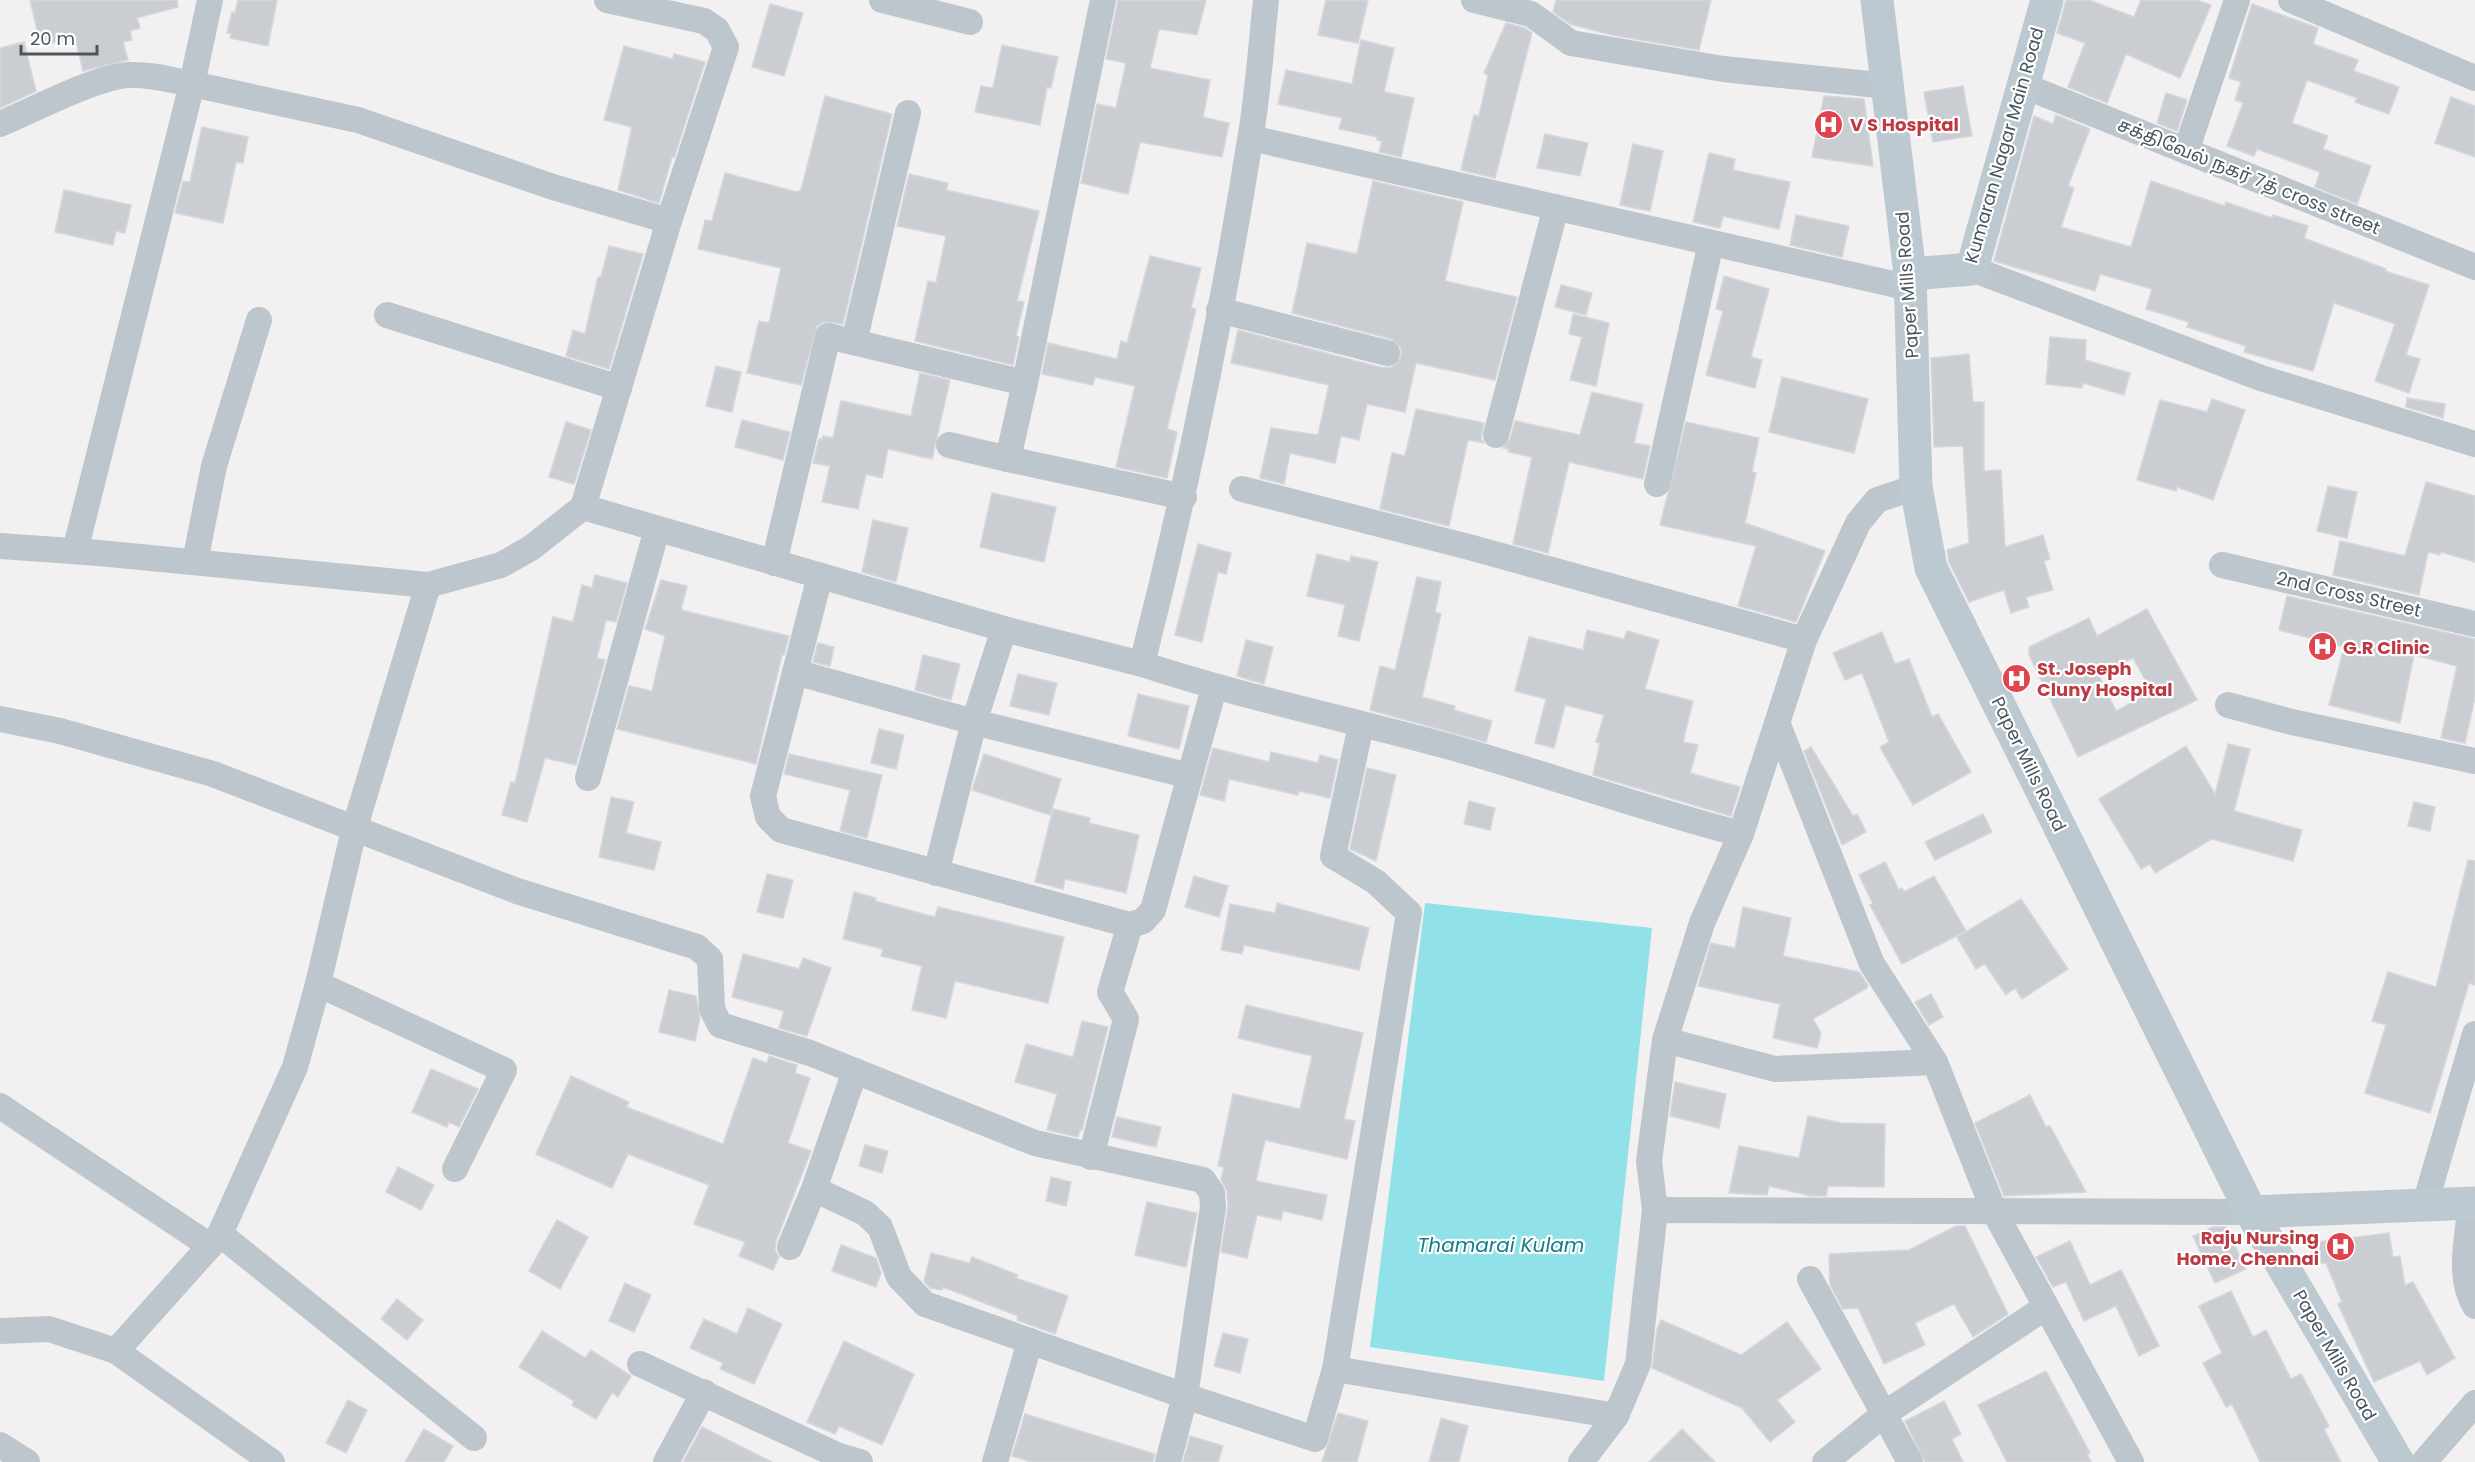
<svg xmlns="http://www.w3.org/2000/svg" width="2475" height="1462" font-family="Poppins,'Noto Sans Tamil',sans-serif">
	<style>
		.water { fill: #90e1e8 }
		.building { fill: #caced2; stroke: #d4d7db; stroke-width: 1.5; fill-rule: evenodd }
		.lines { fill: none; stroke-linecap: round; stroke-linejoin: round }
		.street { stroke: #bcc6cc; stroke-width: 26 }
		.secondary { stroke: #bdc9d1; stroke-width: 33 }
		.labels { text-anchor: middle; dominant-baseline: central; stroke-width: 4.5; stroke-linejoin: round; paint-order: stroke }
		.health-label { font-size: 18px; font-weight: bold; fill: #be3a42; stroke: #fff; text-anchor: start }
		.street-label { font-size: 18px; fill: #49565d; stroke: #fff }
		.water-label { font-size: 20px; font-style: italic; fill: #137e87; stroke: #fff }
	</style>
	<rect width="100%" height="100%" fill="#f2f0f0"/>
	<polygon class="water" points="1425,903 1652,928 1604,1381 1370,1347"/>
	<g class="building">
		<polygon points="30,0 177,0 178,7 137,18 140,28 130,31 132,40 123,42 128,60 83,71 75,37 41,46"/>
		<polygon points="238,0 277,0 268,46 230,38 231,34 227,33 232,12 235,13"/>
		<polygon points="1118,0 1206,0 1197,35 1159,29 1150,68 1210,80 1203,117 1229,123 1222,157 1140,142 1128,194 1081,183 1097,104 1116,108 1126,63 1106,59"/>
		<polygon points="1326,0 1368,0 1358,43 1318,35"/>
		<polygon points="1556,0 1711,0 1699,50 1612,35 1570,24 1553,12"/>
		<polygon points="2066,0 2089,0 2134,17 2141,0 2197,0 2211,5 2180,78 2126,54 2107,103 2068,87 2085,43 2057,33"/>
		<polygon points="770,4 803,13 784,76 752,67"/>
		<polygon points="2252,4 2318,28 2313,44 2358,60 2354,71 2399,87 2389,114 2355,102 2357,98 2307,80 2292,123 2328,136 2323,149 2371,166 2357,204 2315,187 2320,172 2257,149 2254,156 2227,146 2243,103 2235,100 2241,82 2229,78"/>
		<polygon points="1506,23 1525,28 1532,33 1495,178 1461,170 1474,115 1479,116 1488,75 1484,73"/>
		<polygon points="1361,40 1394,48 1384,92 1414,98 1401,157 1379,152 1382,141 1377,140 1377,137 1339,129 1342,118 1278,104 1286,70 1352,84"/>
		<polygon points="24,42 36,91 0,108 0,48"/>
		<polygon points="1002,45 1058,57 1051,88 1047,87 1040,125 975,112 981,86 993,88"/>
		<polygon points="624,46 673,59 674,54 705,62 674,158 672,157 659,203 618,190 632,127 604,120"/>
		<polygon points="1963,86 1972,136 1933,142 1924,92"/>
		<polygon points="2166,93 2187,100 2177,131 2157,123"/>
		<polygon points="825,96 892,114 843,324 824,322 817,326 801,385 747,373 759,321 769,323 781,268 698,249 705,220 712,221 725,173 797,192 801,190"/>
		<polygon points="1824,96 1864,99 1873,166 1812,157"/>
		<polygon points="2451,97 2475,106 2475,157 2435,143"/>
		<polygon points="2056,115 2090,129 2068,186 2074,188 2061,227 2131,247 2151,181 2225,206 2226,202 2272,218 2273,215 2308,226 2304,238 2386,269 2385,271 2429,285 2406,355 2420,359 2409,393 2375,381 2395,324 2334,303 2313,371 2244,352 2246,346 2187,327 2189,322 2146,309 2152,289 2100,274 2095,291 1994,261 2034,116 2053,124"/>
		<polygon points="202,127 248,137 243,163 236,162 223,223 175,213 183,181 190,182"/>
		<polygon points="1545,134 1588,143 1580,176 1537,168"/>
		<polygon points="1633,144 1663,151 1650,211 1620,205"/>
		<polygon points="1709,153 1735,159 1733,170 1790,182 1779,229 1723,216 1720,228 1693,222"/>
		<polygon points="909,174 948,183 946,190 1039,211 1017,301 1024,302 1016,336 1019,337 1013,365 915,341 928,281 936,283 946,236 897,226"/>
		<polygon points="1373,181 1463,202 1445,281 1517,297 1495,380 1416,363 1405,412 1367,404 1359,440 1341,436 1335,463 1290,453 1284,484 1260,478 1271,428 1318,435 1329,385 1231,363 1238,330 1383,368 1392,367 1401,357 1401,348 1391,339 1292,313 1307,243 1357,254"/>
		<polygon points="64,190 131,205 125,233 116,231 113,245 55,232"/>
		<polygon points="1796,215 1849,226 1842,257 1790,245"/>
		<polygon points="609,246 643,254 609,369 566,356 573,330 585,334 598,277 601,277"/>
		<polygon points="1150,256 1201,268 1191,308 1196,309 1167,429 1177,432 1167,478 1116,467 1135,386 1095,377 1093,385 1042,374 1048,343 1117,359 1121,341 1127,343"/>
		<polygon points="1724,276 1769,289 1751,357 1762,360 1755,388 1706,375 1723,311 1716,309"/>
		<polygon points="1561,285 1592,293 1586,315 1555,307"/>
		<polygon points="1573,314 1609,323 1596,386 1570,380 1582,337 1569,334"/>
		<polygon points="2050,337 2086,340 2085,360 2130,373 2124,395 2083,383 2082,388 2046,384"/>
		<polygon points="1969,354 1973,402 1984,402 1984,471 2001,470 2005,547 2043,535 2050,559 2044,561 2053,590 2026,597 2029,607 2011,613 2004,590 1969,602 1949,562 1947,550 1969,543 1963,446 1934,447 1931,358"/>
		<polygon points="716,366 741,372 732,412 706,406"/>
		<polygon points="920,373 950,380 932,459 888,449 882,478 866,474 858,509 822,502 830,466 813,463 819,439 822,440 823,436 833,438 841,401 911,416"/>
		<polygon points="1782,377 1868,399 1854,453 1769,432"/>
		<polygon points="1592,392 1643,404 1634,443 1650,446 1643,479 1569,462 1548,553 1513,544 1532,457 1508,452 1509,449 1503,448 1510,439 1515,421 1580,435"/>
		<polygon points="2407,398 2445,404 2443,418 2406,407"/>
		<polygon points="2212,399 2245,410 2213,500 2177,487 2176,491 2137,480 2160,400 2207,412"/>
		<polygon points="1416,409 1484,423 1481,438 1484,443 1468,440 1449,526 1380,509 1392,453 1405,456"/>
		<polygon points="742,420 790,432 783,460 735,447"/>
		<polygon points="566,422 591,430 574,484 549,477"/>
		<polygon points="1686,422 1759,438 1752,472 1756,473 1745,523 1825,551 1796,622 1738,606 1756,546 1660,525"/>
		<polygon points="2426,482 2475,496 2475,562 2441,552 2440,555 2428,552 2419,595 2333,575 2340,541 2405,556"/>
		<polygon points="2328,486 2357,492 2347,538 2317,531"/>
		<polygon points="992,493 1056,507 1044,562 980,547"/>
		<polygon points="873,520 908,528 896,582 862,572"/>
		<polygon points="1198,544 1231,553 1226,574 1218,572 1202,642 1175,635"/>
		<polygon points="1317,554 1350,562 1351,556 1378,562 1359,641 1338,636 1345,605 1307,596"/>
		<polygon points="595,575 627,583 616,622 606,620 597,658 605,660 576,765 545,758 527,822 502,815 511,782 515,783 553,617 573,622 582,585 592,588"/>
		<polygon points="1417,577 1441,582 1435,612 1441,614 1422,697 1455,706 1454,710 1492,721 1486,742 1370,710 1380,666 1395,670"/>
		<polygon points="661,580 687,586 681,610 789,636 784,655 782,655 756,764 617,729 629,686 652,691 665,636 645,629"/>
		<polygon points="2287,596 2475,639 2475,697 2465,743 2441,738 2457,666 2414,655 2400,723 2329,705 2344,647 2279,630"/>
		<path d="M2147 609 2197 700 2078 757 2029 655V647L2089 618 2097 636ZM2133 658 2152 692 2116 711 2099 675Z"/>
		<polygon points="1587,630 1624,639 1627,631 1659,640 1645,689 1693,701 1683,742 1698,745 1690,773 1740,787 1731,816 1593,775 1600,743 1596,742 1604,715 1565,705 1554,748 1535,743 1546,699 1515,691 1529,637 1583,650"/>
		<polygon points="1882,632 1895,664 1909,659 1932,717 1938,714 1971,772 1913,805 1880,747 1889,742 1862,673 1845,680 1833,653"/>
		<polygon points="1246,640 1273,647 1264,684 1237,676"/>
		<polygon points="818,643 834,647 830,666 813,662"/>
		<polygon points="923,655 960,664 951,700 915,690"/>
		<polygon points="1018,674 1057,683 1049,715 1010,706"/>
		<polygon points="1138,694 1189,706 1179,749 1128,736"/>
		<polygon points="879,729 904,735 896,769 871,763"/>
		<polygon points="2228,744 2250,749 2234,811 2302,830 2293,861 2212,839 2155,873 2150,864 2141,869 2099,799 2186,746 2215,794"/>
		<polygon points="1811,747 1853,816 1857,814 1866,832 1842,845 1804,751"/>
		<polygon points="1213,748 1269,762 1271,752 1318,763 1320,755 1338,760 1330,798 1299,791 1298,795 1229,779 1224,801 1200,795"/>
		<polygon points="789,754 882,775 867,838 840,831 850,790 784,774"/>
		<polygon points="984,754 1061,779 1050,815 972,790"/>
		<polygon points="1367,768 1396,775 1376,861 1350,849"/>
		<polygon points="611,797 634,802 626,833 661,842 654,870 599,857"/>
		<polygon points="1469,801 1495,808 1490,830 1464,824"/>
		<polygon points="2414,802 2435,807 2430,831 2408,826"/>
		<polygon points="1053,809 1090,818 1089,823 1139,835 1126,893 1065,879 1063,889 1035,882"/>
		<polygon points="1983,814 1992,832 1935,860 1925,842"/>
		<polygon points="2468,860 2475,861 2475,985 2469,983 2430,1113 2365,1093 2386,1025 2372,1021 2388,972 2436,987"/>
		<polygon points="1885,862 1899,890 1902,888 1904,892 1934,876 1966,931 1902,964 1870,905 1873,904 1859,875"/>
		<polygon points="767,874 793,880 783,918 757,912"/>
		<polygon points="1194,876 1228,886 1219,917 1185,907"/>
		<polygon points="854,892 876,898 875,901 935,917 938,907 1064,937 1048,1003 955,981 946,1018 912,1010 922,966 881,956 883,949 843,939"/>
		<polygon points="2021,899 2068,969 2022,999 2015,988 2006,995 1985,964 1976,969 1957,937"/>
		<polygon points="1277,903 1369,928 1359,970 1244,945 1242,954 1221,950 1230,904 1275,913"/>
		<polygon points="1743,907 1791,918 1783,956 1859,972 1868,985 1867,988 1813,1019 1821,1033 1817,1048 1773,1038 1780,1004 1698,986 1711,943 1735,948"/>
		<polygon points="743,954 799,969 803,958 831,968 807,1036 779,1028 784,1011 732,997"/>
		<polygon points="669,990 696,996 700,1018 695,1041 659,1032"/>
		<polygon points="1931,994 1943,1017 1929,1025 1915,1002"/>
		<polygon points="1246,1005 1363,1033 1344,1119 1355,1121 1347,1159 1265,1140 1256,1181 1327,1195 1322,1220 1283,1211 1281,1220 1257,1215 1247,1258 1221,1252 1228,1206 1227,1191 1221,1180 1224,1167 1218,1166 1233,1094 1300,1109 1312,1056 1238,1038"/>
		<polygon points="1082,1021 1108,1027 1082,1130 1080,1130 1078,1137 1047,1130 1057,1094 1015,1082 1026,1044 1073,1057"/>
		<polygon points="769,1056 797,1065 795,1073 810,1078 788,1143 811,1151 776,1241 775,1250 779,1257 773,1270 739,1256 745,1242 694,1224 709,1185 628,1154 612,1188 536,1154 571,1076 629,1102 626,1107 723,1144 753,1058 767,1063"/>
		<polygon points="431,1069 478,1089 459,1127 449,1122 447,1127 412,1112"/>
		<polygon points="1675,1082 1726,1094 1719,1128 1670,1116"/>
		<polygon points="2030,1095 2046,1127 2050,1126 2086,1192 2004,1196 1975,1123"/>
		<polygon points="1808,1116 1841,1123 1885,1124 1884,1187 1828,1186 1826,1196 1811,1196 1769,1186 1767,1195 1729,1193 1739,1146 1799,1158"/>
		<polygon points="1117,1117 1161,1127 1156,1147 1112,1137"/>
		<polygon points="865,1145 888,1151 882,1173 859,1166"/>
		<polygon points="398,1167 434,1185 421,1210 386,1192"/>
		<polygon points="1051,1177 1071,1182 1066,1206 1046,1201"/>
		<polygon points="1147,1202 1197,1213 1186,1267 1135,1255"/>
		<polygon points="557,1220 588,1237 560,1289 529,1271"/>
		<polygon points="1956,1226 1965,1226 2008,1314 1973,1337 1954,1304 1915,1323 1925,1345 1884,1364 1858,1308 1843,1309 1830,1285 1829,1254 1909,1250"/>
		<polygon points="2213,1227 2226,1227 2246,1269 2215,1283 2193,1236"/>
		<polygon points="2389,1233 2393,1257 2400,1256 2405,1285 2413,1282 2455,1358 2427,1375 2420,1361 2374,1382 2338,1304 2342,1302 2326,1263 2321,1263 2318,1242"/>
		<polygon points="2070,1241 2090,1285 2121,1270 2159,1346 2139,1356 2116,1306 2084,1321 2066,1282 2053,1287 2036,1257"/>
		<polygon points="841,1245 876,1258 881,1273 876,1287 832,1271"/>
		<polygon points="931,1253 969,1263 972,1257 1018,1275 1016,1278 1068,1296 1055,1334 1017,1320 1018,1316 943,1287 942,1290 930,1288 924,1281"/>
		<polygon points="625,1283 651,1295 634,1332 609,1321"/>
		<polygon points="2231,1291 2253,1337 2266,1330 2291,1379 2301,1374 2329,1426 2324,1429 2341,1462 2260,1462 2232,1404 2226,1407 2203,1363 2222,1353 2199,1306"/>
		<polygon points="397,1299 423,1320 407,1340 381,1319"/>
		<polygon points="748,1308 782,1324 754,1384 720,1369 723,1363 690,1348 704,1319 737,1334"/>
		<polygon points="1661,1320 1741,1355 1787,1322 1821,1369 1777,1400 1795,1422 1770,1442 1742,1408 1652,1368 1657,1329"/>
		<polygon points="542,1331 585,1358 591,1350 631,1376 618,1397 612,1393 596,1419 572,1405 574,1401 519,1367"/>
		<polygon points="1223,1333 1248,1339 1240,1373 1214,1366"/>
		<polygon points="844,1341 914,1374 882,1445 839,1426 835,1434 807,1422"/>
		<polygon points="2046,1371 2090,1453 2087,1454 2091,1462 2007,1462 1978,1405"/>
		<polygon points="348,1400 367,1410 346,1453 326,1443"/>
		<polygon points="1944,1401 1961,1434 1952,1439 1963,1462 1925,1462 1905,1421"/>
		<polygon points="1338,1413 1368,1421 1357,1462 1322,1462"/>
		<polygon points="1025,1414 1155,1454 1153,1462 1031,1462 1012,1456"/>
		<polygon points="1441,1418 1468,1426 1459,1462 1429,1462"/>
		<polygon points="702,1427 772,1462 683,1462"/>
		<polygon points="424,1429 453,1446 444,1462 405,1462"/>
		<polygon points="1682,1429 1715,1462 1649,1462"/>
		<polygon points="1190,1436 1223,1446 1218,1462 1183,1462"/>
	</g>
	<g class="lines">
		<g class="street">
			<polyline points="210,0 192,84 358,120 553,187 669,221 726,47 717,30 704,21 607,0"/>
			<polyline points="882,0 970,22"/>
			<polyline points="1474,0 1531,14 1571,43 1723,69 1888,86"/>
			<polyline points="2291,0 2475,78"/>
			<polyline points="2022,85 2475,267"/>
			<path d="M0 124C34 110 95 77 129 75 150 74 171 80 192 84L75 551"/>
			<polyline points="1251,138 1910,288"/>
			<polyline points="2186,151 2237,0"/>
			<polyline points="1972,269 2261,378 2475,444"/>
			<polyline points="1219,310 1387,353"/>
			<polyline points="387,315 619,388"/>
			<polyline points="854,342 908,113"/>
			<polyline points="1025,383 1103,0"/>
			<polyline points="1496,435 1556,207"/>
			<polyline points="949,445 1008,459"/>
			<polyline points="1657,484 1711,243"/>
			<polyline points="1242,489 1469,547 1804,640"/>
			<polyline points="583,507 669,221"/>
			<path d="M0 546 99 553 428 585 501 565 531 548 583 507 1004 629 1142 664C1186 491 1222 316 1250 140 1258 94 1261 46 1266 0"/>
			<polyline points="195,562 214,466 259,320"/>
			<polyline points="774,563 828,336 1025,383 1008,459 1184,497"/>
			<polyline points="2222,565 2475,624"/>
			<polyline points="820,576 763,796 768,817 781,830 1130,925 1143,921 1153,910 1214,688"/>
			<path d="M1142 664C1245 698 1350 719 1454 748 1550 775 1644 809 1741 834"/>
			<polyline points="795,672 974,722 1190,776"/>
			<polyline points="2228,705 2292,722 2475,761"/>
			<polyline points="0,719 60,731 213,774 517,891 697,947 710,959 712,1009 720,1025 810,1053 1035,1143 1203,1180 1212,1193 1213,1207 1185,1396 925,1304 899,1277 880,1227 865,1213 814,1189"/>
			<polyline points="1778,725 1872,964 1935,1062 1994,1211 2131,1462"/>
			<polyline points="588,778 657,529"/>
			<polyline points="936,873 974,722 1004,629"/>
			<polyline points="318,984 504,1070 455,1169"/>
			<polyline points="1665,1040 1775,1069 1935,1062"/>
			<polyline points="0,1106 210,1246 116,1351"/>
			<polyline points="1091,1157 1126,1019 1110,992 1130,925"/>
			<path d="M2471 1203C2468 1236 2457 1277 2475 1306"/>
			<polyline points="2425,1204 2475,1034"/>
			<polyline points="1655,1210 1649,1161 1665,1040 1702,923 1741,834 1804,640 1858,523 1877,500 1916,487"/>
			<polyline points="220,1234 474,1438"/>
			<polyline points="210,1246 220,1234 295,1067 318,984 354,830 428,585"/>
			<polyline points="790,1247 814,1189 855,1071"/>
			<polyline points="1810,1279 1884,1414 2046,1307"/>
			<polyline points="0,1331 49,1329 116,1351 272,1462"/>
			<polyline points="640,1364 839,1456 860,1462"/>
			<polyline points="1335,1369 1409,913 1376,882 1333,856 1361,725"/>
			<polyline points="0,1445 27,1462"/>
			<polyline points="666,1462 704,1392"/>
			<polyline points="995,1462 1030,1341"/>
			<polyline points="1168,1462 1185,1396 1315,1439 1335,1369 1616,1416 1638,1364 1655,1210 2251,1212"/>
			<polyline points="1581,1462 1616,1416"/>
			<polyline points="1825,1462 1884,1414 1910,1462"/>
			<polyline points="2424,1462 2475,1403"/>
		</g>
		<g class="secondary">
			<polyline points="1877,0 1910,274 1916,487 1931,568 2251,1212 2398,1462"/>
			<polyline points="1910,274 1972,269 2047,0"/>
			<polyline points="2251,1212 2475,1203"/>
		</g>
	</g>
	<defs>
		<symbol id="hospital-disc" viewBox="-11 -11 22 22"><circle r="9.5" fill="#e0444e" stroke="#fff"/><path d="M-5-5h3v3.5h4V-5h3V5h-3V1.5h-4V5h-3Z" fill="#fff"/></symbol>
	</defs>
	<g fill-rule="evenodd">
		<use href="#hospital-disc" x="1812" y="108" width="33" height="33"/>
		<use href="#hospital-disc" x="2306" y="630" width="33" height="33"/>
		<use href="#hospital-disc" x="2000" y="662" width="33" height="33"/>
		<use href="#hospital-disc" x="2324" y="1230" width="33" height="33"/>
	</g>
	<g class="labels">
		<g class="health-label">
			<text x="1850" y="124">V S Hospital</text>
			<text x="2343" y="647">G.R Clinic</text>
			<text x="2037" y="668">St. Joseph<tspan x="2037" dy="21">Cluny Hospital</tspan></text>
			<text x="2319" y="1237" text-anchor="end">Raju Nursing<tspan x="2319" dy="21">Home, Chennai</tspan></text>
		</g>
		<g class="street-label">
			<text transform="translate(2004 145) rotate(-74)">Kumaran Nagar Main Road</text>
			<text transform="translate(2249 176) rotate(22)">சக்திவேல் நகர் 7த் cross street</text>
			<text transform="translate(1907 285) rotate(-94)">Paper Mills Road</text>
			<text transform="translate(2349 594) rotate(13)">2nd Cross Street</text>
			<text transform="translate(2029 764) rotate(64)">Paper Mills Road</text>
			<text transform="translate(2335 1355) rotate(60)">Paper Mills Road</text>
		</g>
		<g class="water-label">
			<text x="1501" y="1245">Thamarai Kulam</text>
		</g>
	</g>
	<path d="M21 45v9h76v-9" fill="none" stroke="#49565d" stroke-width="3"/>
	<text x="30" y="45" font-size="18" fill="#49565d" stroke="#ffffff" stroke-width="4.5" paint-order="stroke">20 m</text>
</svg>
